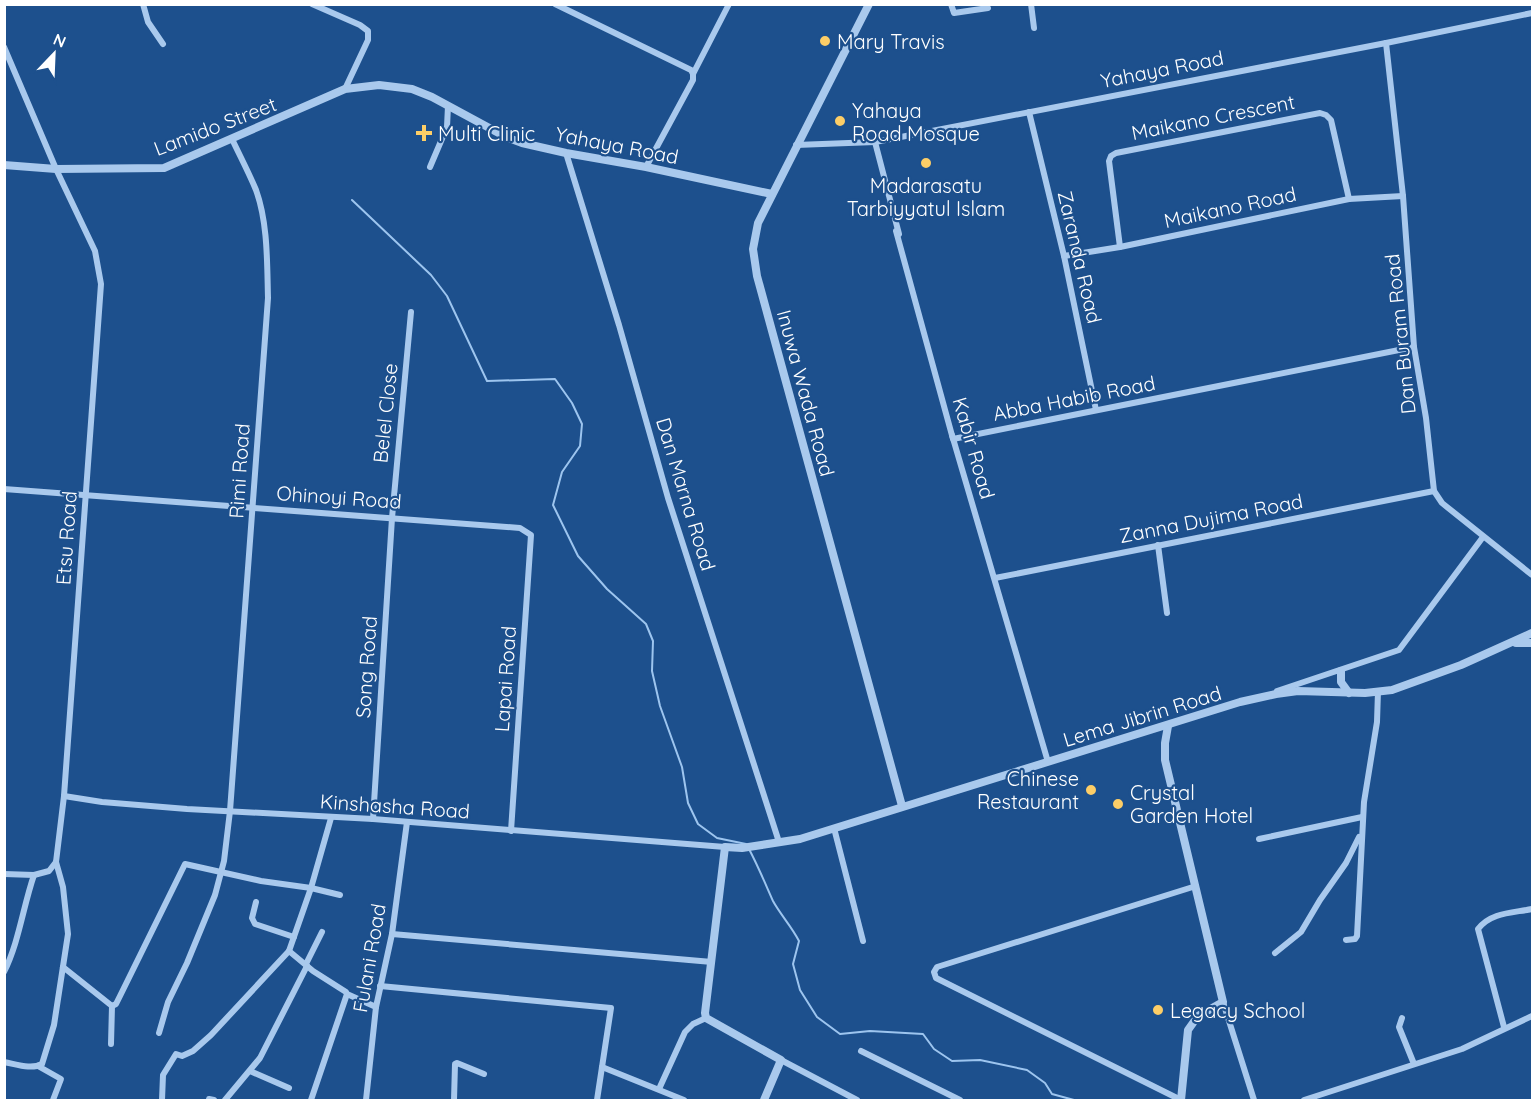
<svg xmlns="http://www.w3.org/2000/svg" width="1537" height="1105" font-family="Quicksand,sans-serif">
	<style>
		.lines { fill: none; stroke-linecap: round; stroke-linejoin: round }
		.stream { stroke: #9dc5ef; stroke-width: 2 }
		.minor { stroke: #a9c9ed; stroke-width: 6 }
		.tertiary { stroke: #a9c9ed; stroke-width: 8 }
		.poi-dot { fill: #fdce67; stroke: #1d508d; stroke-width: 2 }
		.labels { text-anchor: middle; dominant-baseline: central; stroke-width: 4.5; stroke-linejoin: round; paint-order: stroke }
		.poi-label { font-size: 20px; fill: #fff; stroke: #1d508d; text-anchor: start }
		.street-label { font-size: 20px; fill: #fff; stroke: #1d508d }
	</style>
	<rect width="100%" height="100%" fill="#1d508d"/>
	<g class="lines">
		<g class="stream">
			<polyline points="352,200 431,275 447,296 487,381 555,379 572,403 582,424 580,446 562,472 553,505 578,556 607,589 646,624 653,641 652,671 660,706 682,767 688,803 698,824 717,838 746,844"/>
			<path d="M749 849C758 866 765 883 773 901 780 914 792 927 799 941L793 964 800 990 817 1017 840 1034 870 1031 923 1034 934 1049 952 1061 980 1060 1027 1070 1045 1083 1052 1094 1074 1100"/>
		</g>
		<g class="minor">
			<polyline points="143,4 148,22 163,44"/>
			<polyline points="312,4 360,25 368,31 368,40 345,89"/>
			<polyline points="555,4 691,70 693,74"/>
			<polyline points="951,4 954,13 988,8"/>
			<polyline points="1031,4 1034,28"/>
			<polyline points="1386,43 1403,196 1414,347 1426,418 1434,491 1442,503 1532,575"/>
			<polyline points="4,47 56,169 95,251 101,284 64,796 56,862 49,871 34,875 4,874"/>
			<polyline points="1029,112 1064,256 1096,410"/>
			<polyline points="875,142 899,234"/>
			<polyline points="796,145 875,142 1386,43 1532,13"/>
			<polyline points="566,153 619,325 668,498 779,842"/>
			<polyline points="430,167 447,127 448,106"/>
			<polyline points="646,167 693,80 693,74 729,4"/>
			<polyline points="896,231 953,439 1414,347"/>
			<polyline points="1120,247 1109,161 1111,156 1116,153 1320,113 1326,115 1331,120 1349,199"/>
			<polyline points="1064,256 1120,247 1349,199 1403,196"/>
			<polyline points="952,435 1048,762"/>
			<polyline points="4,489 520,528 531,535 511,831"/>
			<polyline points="1158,545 1167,613"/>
			<polyline points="995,578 1434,491"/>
			<polyline points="1277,691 1399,650 1483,537"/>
			<polyline points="64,796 102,802 187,809 373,819 725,847"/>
			<polyline points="373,819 392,518 411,312"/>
			<polyline points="834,828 863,941"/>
			<polyline points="1259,839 1362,817"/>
			<polyline points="256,902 252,918 255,924 294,937"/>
			<polyline points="392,934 712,962"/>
			<polyline points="1346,940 1355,939 1357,936 1364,802 1377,722 1378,691"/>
			<polyline points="289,951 313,971 346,992 347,994 376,1007"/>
			<polyline points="1275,953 1301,932 1320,900 1346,863 1359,837"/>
			<polyline points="306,964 322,932"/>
			<polyline points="63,967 112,1006"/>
			<path d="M4 972C19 942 23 907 34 875"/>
			<polyline points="380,986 611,1008 597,1100"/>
			<polyline points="1223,1002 1254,1100"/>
			<polyline points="1402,1018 1399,1027 1414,1064"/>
			<path d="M1504 1027 1478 929C1491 912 1513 913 1532 909"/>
			<path d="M159 1033 168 1002 187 963 215 895 224 861 230 811 268 298C267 263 268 223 256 190 249 173 240 156 232 139"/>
			<polyline points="111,1044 112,1006 116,1004 120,996 185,864 261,881 311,888 340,895"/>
			<polyline points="861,1051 960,1100"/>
			<polyline points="781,1060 857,1100"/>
			<path d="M4 1062C16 1064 31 1070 42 1064L54 1025 68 934 63 887 56 862"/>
			<polyline points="38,1066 61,1079 53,1100"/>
			<polyline points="602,1067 684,1100"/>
			<polyline points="250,1071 289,1088"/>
			<polyline points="659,1089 685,1032 693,1024 706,1018"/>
			<polyline points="209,1099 214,1100"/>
			<polyline points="162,1100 163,1075 176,1054 182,1056 193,1051 211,1035 289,951 311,888 331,818"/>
			<polyline points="225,1100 260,1058 307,966"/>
			<polyline points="311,1100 347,994"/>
			<polyline points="366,1100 376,1007 392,934 407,822"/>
			<polyline points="454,1100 455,1064 457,1063 484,1074"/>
			<polyline points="1181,1100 936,978 934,972 937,967 1196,886"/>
			<polyline points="1304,1100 1462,1049 1532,1016"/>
		</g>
		<g class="tertiary">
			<polyline points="869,4 758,223 753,249 757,276 902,806"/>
			<polyline points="4,165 56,169 164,168 345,89 379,85 412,89 432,97 506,137 522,143 566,153 646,167 772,194"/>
			<polyline points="1516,643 1532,643"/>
			<polyline points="1341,671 1341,682 1349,693"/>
			<polyline points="1168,726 1165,743 1165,760 1223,1002 1198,1016 1188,1030 1181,1100"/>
			<polyline points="764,1100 781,1060 706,1018 705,1013 725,847 742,848 800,839 1240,702 1276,694 1298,691 1365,693 1392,690 1461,665 1532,633"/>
		</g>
	</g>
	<g class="poi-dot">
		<circle cx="825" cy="41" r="6"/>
		<circle cx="840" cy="121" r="6"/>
		<path d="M421 124h6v6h6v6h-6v6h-6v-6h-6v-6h6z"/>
		<circle cx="926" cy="163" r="6"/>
		<circle cx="1091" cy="790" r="6"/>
		<circle cx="1118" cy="804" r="6"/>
		<circle cx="1158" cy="1010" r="6"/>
	</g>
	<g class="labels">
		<g class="poi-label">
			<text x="837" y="41">Mary Travis</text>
			<text x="852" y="110">Yahaya<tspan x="852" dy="23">Road Mosque</tspan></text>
			<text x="438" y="133">Multi Clinic</text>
			<text x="926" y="185" text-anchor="middle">Madarasatu<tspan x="926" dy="23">Tarbiyyatul Islam</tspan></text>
			<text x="1079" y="778" text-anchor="end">Chinese<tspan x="1079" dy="23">Restaurant</tspan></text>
			<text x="1130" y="792">Crystal<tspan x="1130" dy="23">Garden Hotel</tspan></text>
			<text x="1170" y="1010">Legacy School</text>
		</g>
		<g class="street-label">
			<text transform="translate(1162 69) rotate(-11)">Yahaya Road</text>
			<text transform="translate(1213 117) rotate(-11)">Maikano Crescent</text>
			<text transform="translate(215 126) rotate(-21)">Lamido Street</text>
			<text transform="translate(617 145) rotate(11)">Yahaya Road</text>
			<text transform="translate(1230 207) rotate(-12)">Maikano Road</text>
			<text transform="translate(1080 257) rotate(77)">Zaranda Road</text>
			<text transform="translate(1400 334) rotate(-96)">Dan Buram Road</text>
			<text transform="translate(806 393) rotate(75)">Inuwa Wada Road</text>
			<text transform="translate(1074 398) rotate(-11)">Abba Habib Road</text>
			<text transform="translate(385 413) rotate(-84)">Belel Close</text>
			<text transform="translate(974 448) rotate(74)">Kabir Road</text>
			<text transform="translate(239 471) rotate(-86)">Rimi Road</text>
			<text transform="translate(686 494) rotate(73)">Dan Marna Road</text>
			<text transform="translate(339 497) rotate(4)">Ohinoyi Road</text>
			<text transform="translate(1211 518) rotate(-11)">Zanna Dujima Road</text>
			<text transform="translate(66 538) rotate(-86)">Etsu Road</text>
			<text transform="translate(366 667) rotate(-86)">Song Road</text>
			<text transform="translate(505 679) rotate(-86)">Lapai Road</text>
			<text transform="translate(1142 716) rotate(-17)">Lema Jibrin Road</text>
			<text transform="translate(395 806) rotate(4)">Kinshasha Road</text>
			<text transform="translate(369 958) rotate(-80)">Fulani Road</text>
		</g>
	</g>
	<rect width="1537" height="1105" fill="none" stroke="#ffffff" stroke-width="12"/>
	<g transform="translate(54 54) rotate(23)" stroke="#1d508d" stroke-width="4.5" paint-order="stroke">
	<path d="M0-4.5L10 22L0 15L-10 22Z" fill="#ffffff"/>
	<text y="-9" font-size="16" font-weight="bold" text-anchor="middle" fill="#ffffff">N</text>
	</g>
</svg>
